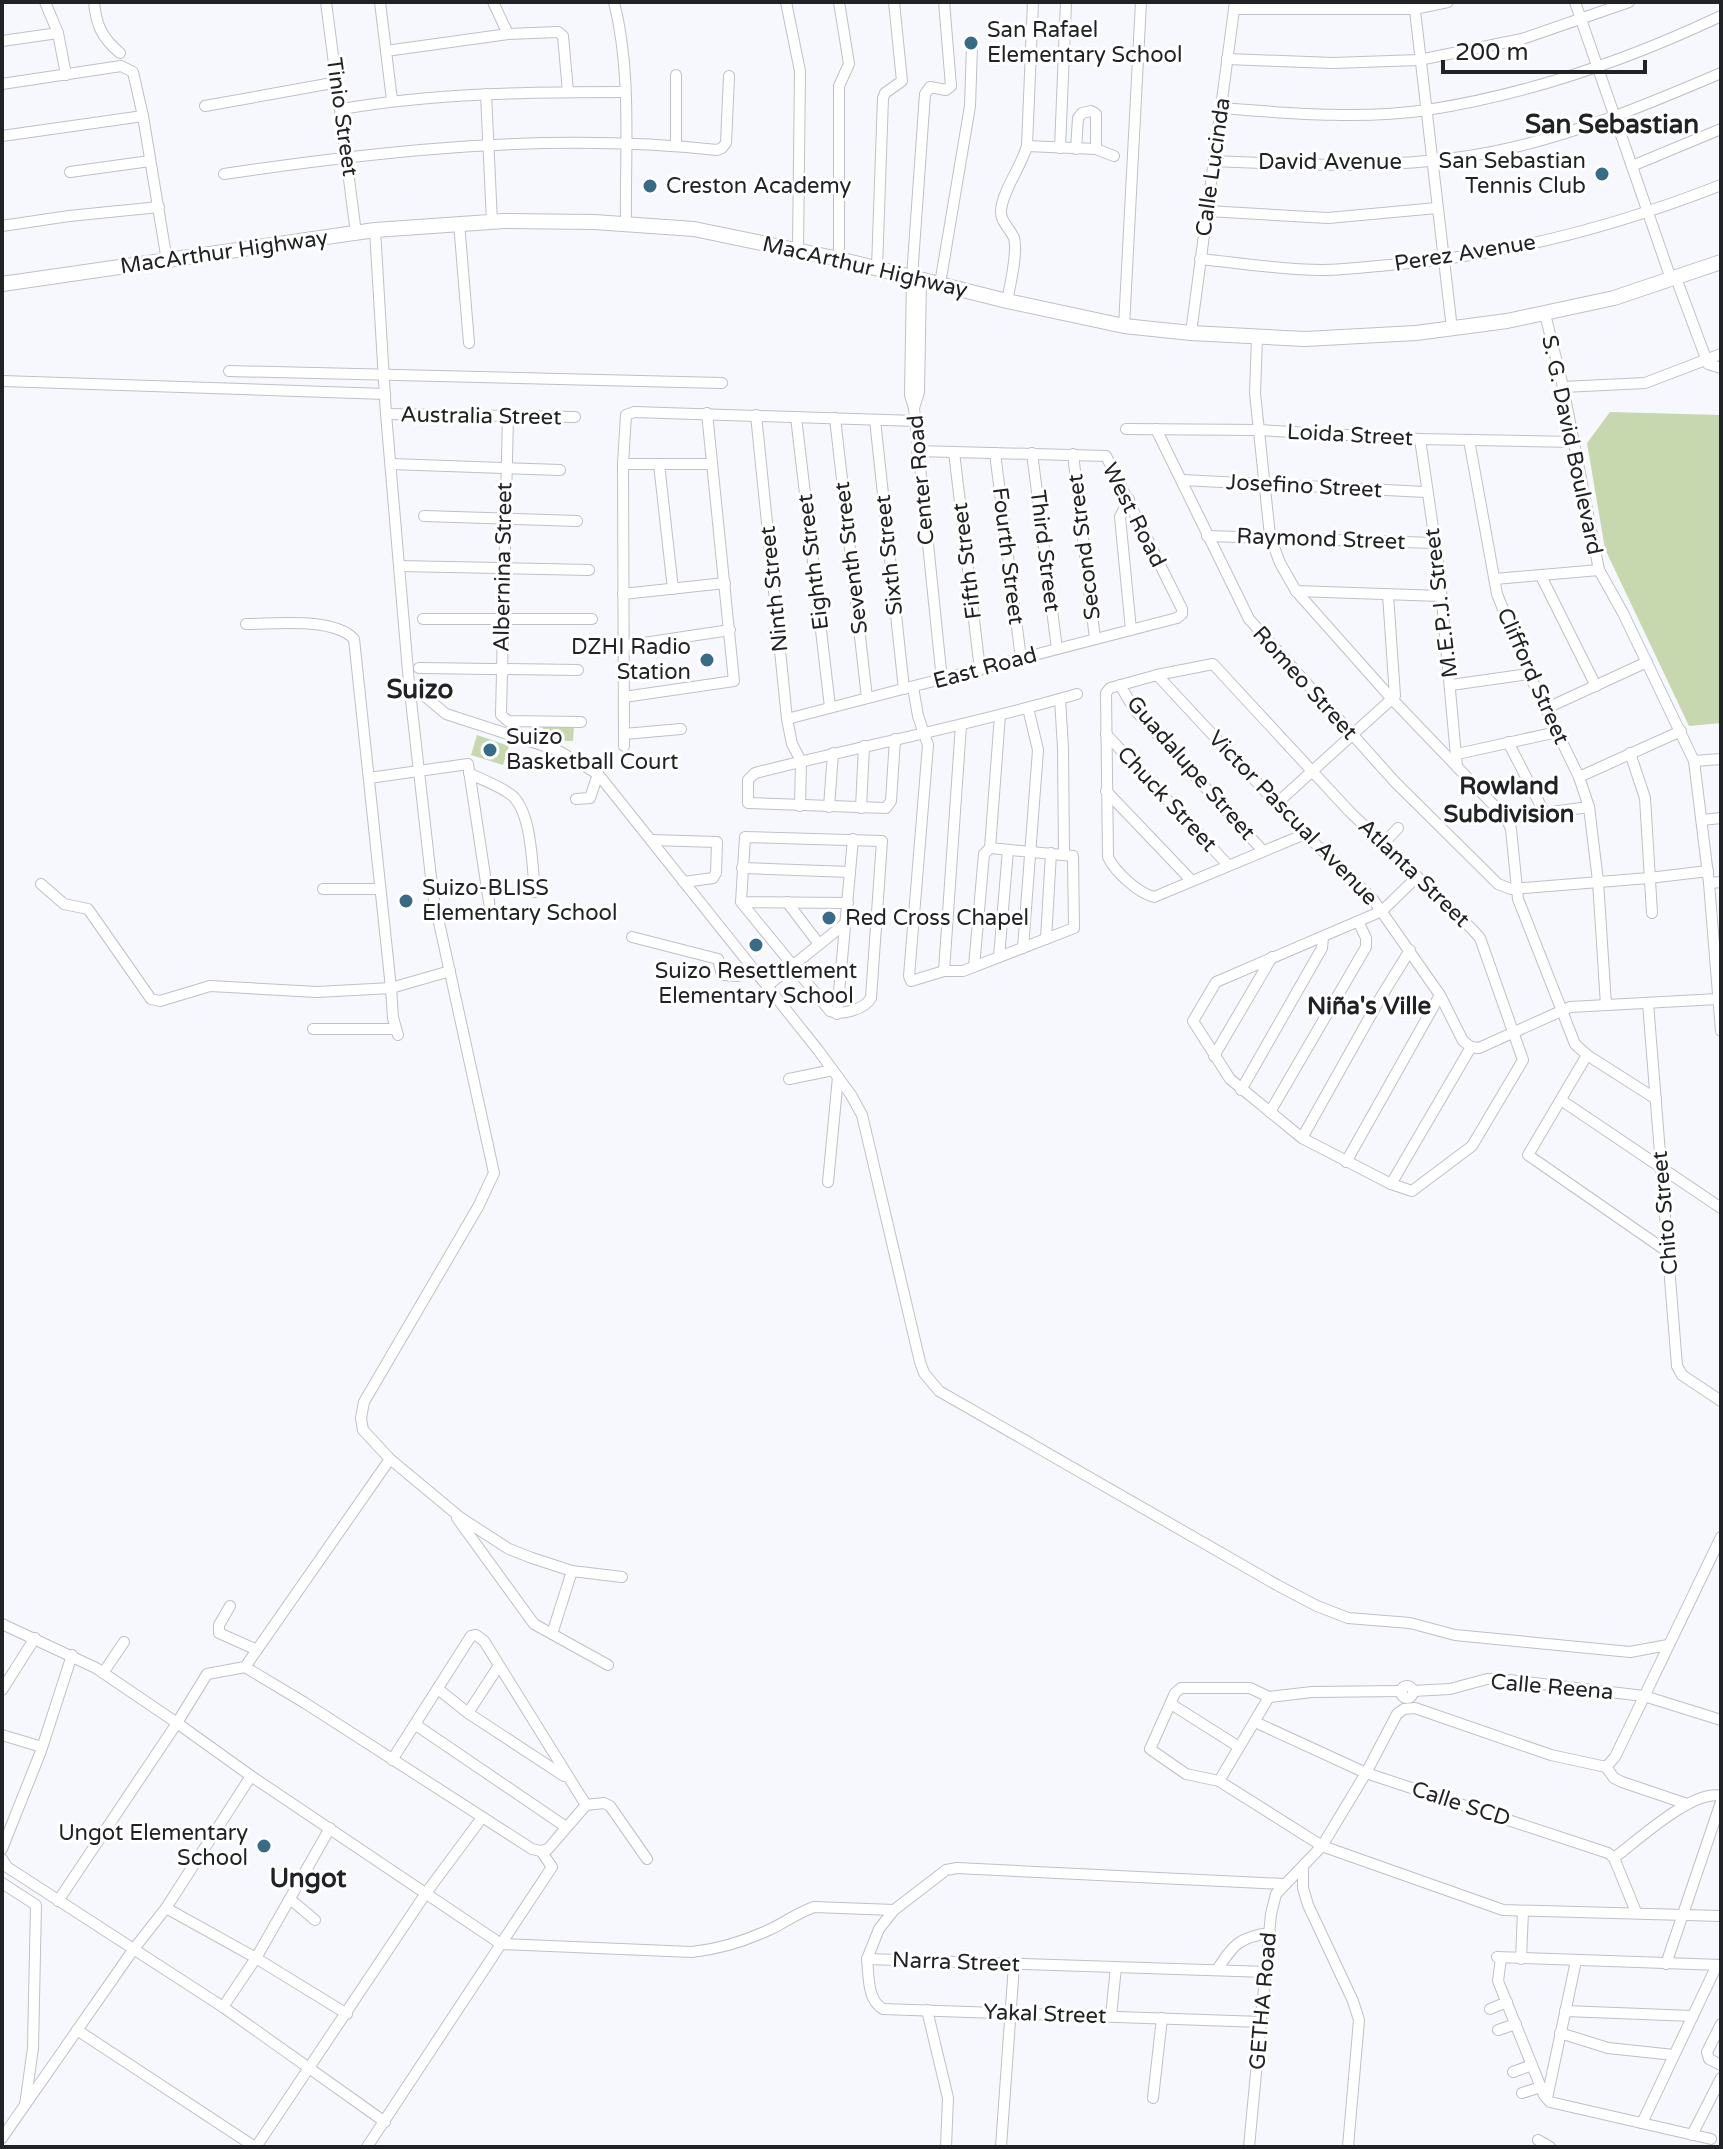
<svg xmlns="http://www.w3.org/2000/svg" width="1723" height="2149" font-family="'Varela Round',sans-serif">
	<style>
		.green { fill: #c7d8af }
		.lines { fill: none; stroke-linecap: round; stroke-linejoin: round }
		.minor-casing { stroke: #bec1c8; stroke-width: 12 }
		.highway-casing { stroke: #bec1c8; stroke-width: 16 }
		.minor { stroke: #fff; stroke-width: 10 }
		.highway { stroke: #fff; stroke-width: 14 }
		.poi-dot { fill: #376c88; stroke: #fff; stroke-width: 3 }
		.labels { text-anchor: middle; dominant-baseline: central; stroke-width: 6; stroke-linejoin: round; paint-order: stroke }
		.poi-label { font-size: 22px; fill: #212225; stroke: #fff; text-anchor: start }
		.street-label { font-size: 22px; fill: #212225; stroke: #fff }
		.neighbourhood-label { font-size: 24px; font-weight: bold; fill: #212225; stroke: #fff }
		.quarter-label { font-size: 26px; font-weight: bold; fill: #212225; stroke: #fff }
	</style>
	<rect width="100%" height="100%" fill="#f6f8fe"/>
	<g class="green">
		<polygon points="1610,412 1721,415 1721,723 1689,726 1605,549 1587,443"/>
		<polygon points="543,724 574,725 573,741 543,740"/>
		<polygon points="477,735 509,746 503,765 471,755"/>
	</g>
	<g class="lines">
		<defs>
			<g id="minor">
				<polyline points="45,2 58,33 66,75"/>
				<path d="M94 2C96 25 102 38 120 53"/>
				<polyline points="326,2 356,233"/>
				<polyline points="380,2 386,51"/>
				<polyline points="493,2 508,34"/>
				<path d="M614 2C632 73 625 151 626 223"/>
				<polyline points="786,2 800,71 798,250"/>
				<polyline points="1414,2 1452,329"/>
				<polyline points="1575,2 1671,279"/>
				<polyline points="1234,9 1414,9 1448,2"/>
				<polyline points="2,41 58,33"/>
				<polyline points="1227,59 1333,63 1419,60 1522,39 1629,2"/>
				<polyline points="2,84 121,66 133,72 143,116 167,261"/>
				<polyline points="486,94 492,222"/>
				<polyline points="392,100 386,51 508,34 558,32 563,36 568,92"/>
				<polyline points="205,106 338,82"/>
				<path d="M1221 108C1287 113 1360 120 1427 110 1529 94 1628 60 1721 16"/>
				<path d="M342 109C435 93 530 92 625 92"/>
				<polyline points="2,136 143,116"/>
				<polyline points="676,145 676,75"/>
				<polyline points="1027,146 1096,149 1114,156"/>
				<polyline points="1060,148 1066,2"/>
				<polyline points="1076,149 1078,118 1082,113 1091,111 1096,114 1096,149"/>
				<path d="M1214 161C1306 165 1400 170 1492 152 1572 136 1646 105 1721 73"/>
				<polyline points="1632,166 1721,129"/>
				<polyline points="70,172 150,161"/>
				<path d="M224 174C386 150 553 132 717 150L722 148 726 143 729 76"/>
				<polyline points="1207,211 1328,218 1437,208"/>
				<polyline points="459,223 469,343"/>
				<polyline points="2,226 69,216 159,207"/>
				<polyline points="375,230 386,414 409,683 433,895 494,1173 478,1207 364,1402 361,1418 363,1430 390,1459 461,1518 509,1549 532,1558 572,1571 622,1577"/>
				<polyline points="839,259 839,86 849,64 839,2"/>
				<path d="M1200 259C1241 263 1282 270 1322 270 1345 270 1367 267 1389 265 1504 256 1614 227 1721 185"/>
				<polyline points="877,268 883,98 885,93 902,81 894,2"/>
				<polyline points="1676,278 1708,364 1721,368"/>
				<polyline points="921,280 919,392 914,408 942,680"/>
				<polyline points="940,284 970,106 972,46"/>
				<path d="M1007 301C1010 286 1018 252 1014 238 1010 228 1000 222 1001 210 1003 190 1021 167 1027 146L1033 2"/>
				<polyline points="1545,314 1563,387 1599,570 1623,613 1694,761 1709,883 1721,1031"/>
				<polyline points="1124,326 1141,2"/>
				<polyline points="1191,333 1235,2"/>
				<polyline points="1257,337 1255,393 1270,536 1280,563 1296,591 1392,699 1506,818 1511,829 1518,899 1575,1044 1587,1055 1656,1099"/>
				<polyline points="229,371 722,383"/>
				<polyline points="2,381 385,394"/>
				<polyline points="1563,387 1645,383 1721,354"/>
				<polyline points="914,408 910,395 912,277 925,94 930,87 946,90 951,86 944,2"/>
				<polyline points="386,414 575,417"/>
				<polyline points="756,415 787,719 792,744 801,761 800,806"/>
				<polyline points="508,416 501,715 508,721 581,722"/>
				<polyline points="796,417 830,707"/>
				<polyline points="835,418 867,698"/>
				<polyline points="875,420 904,689"/>
				<polyline points="1126,429 1258,430 1420,439 1574,442"/>
				<polyline points="1156,429 1249,619 1395,782 1498,884 1511,889 1649,878 1708,871"/>
				<polyline points="1420,439 1439,569 1457,767"/>
				<polyline points="1469,440 1497,594 1529,674 1579,777 1589,807 1598,881 1606,1005"/>
				<polyline points="954,452 980,670"/>
				<polyline points="995,453 1021,659"/>
				<polyline points="1032,453 1057,649"/>
				<polyline points="1073,454 1095,639"/>
				<polyline points="391,464 560,470"/>
				<polyline points="623,464 712,464"/>
				<polyline points="659,464 673,589"/>
				<polyline points="1182,480 1426,492"/>
				<polyline points="1129,499 1120,517 1131,630"/>
				<polyline points="424,516 577,521"/>
				<polyline points="1207,536 1435,543"/>
				<polyline points="399,566 589,570"/>
				<polyline points="1541,576 1596,686"/>
				<polyline points="1495,579 1599,570"/>
				<polyline points="1296,591 1441,596"/>
				<polyline points="623,594 725,583"/>
				<polyline points="423,619 592,619"/>
				<path d="M246 624C275 624 333 617 354 639L391 988 450 971"/>
				<polyline points="624,646 730,630"/>
				<polyline points="419,668 578,670"/>
				<polyline points="1157,675 1305,834 1372,898 1440,995 1463,1041 1471,1047"/>
				<polyline points="409,683 446,714 557,750 598,774 818,1050 851,1095 862,1115 920,1362 924,1373 939,1391 1277,1585 1317,1606 1348,1618 1410,1623 1455,1635 1630,1652 1668,1645"/>
				<polyline points="1120,685 1134,709 1263,851"/>
				<polyline points="1451,685 1529,674"/>
				<polyline points="913,687 918,716 928,745 909,976 911,981 944,971 963,971 1074,928 1073,856 990,848"/>
				<polyline points="624,697 734,681 707,413"/>
				<polyline points="1060,699 1063,748 1064,854"/>
				<polyline points="1547,708 1647,662"/>
				<polyline points="787,719 1177,618 1182,614 1182,609 1106,456 917,451"/>
				<polyline points="624,734 681,729"/>
				<polyline points="1106,734 1228,865"/>
				<path d="M895 739 891 801 886 808 748 803V780L755 773C862 746 971 725 1077 694"/>
				<polyline points="1508,742 1545,814"/>
				<polyline points="624,746 623,464 626,415 634,412 916,421"/>
				<polyline points="1630,753 1645,798 1652,913"/>
				<polyline points="1457,754 1557,732"/>
				<polyline points="1694,761 1721,759"/>
				<path d="M469 773C482 780 498 785 510 794 532 809 532 866 535 892"/>
				<polyline points="1579,777 1681,731"/>
				<polyline points="369,778 468,764 491,915"/>
				<polyline points="1106,791 1191,880"/>
				<polyline points="576,799 590,798 598,774"/>
				<polyline points="1276,804 1395,696 1388,595"/>
				<polyline points="829,807 833,753"/>
				<polyline points="861,808 864,746"/>
				<polyline points="1506,818 1589,807"/>
				<polyline points="1702,820 1721,818"/>
				<path d="M1305 834 1154 897C1138 893 1115 872 1108 857L1106 693 1110 688 1157 675 1213 664 1349 811 1472 929 1480 938 1523 1060 1472 1146 1412 1191 1391 1184 1302 1138 1230 1079 1193 1021 1216 982 1382 911 1417 877"/>
				<polyline points="651,840 717,842 716,873 713,878 684,882"/>
				<polyline points="1383,844 1398,828"/>
				<polyline points="742,868 850,872"/>
				<polyline points="1709,883 1721,882"/>
				<polyline points="41,884 64,904 88,909 151,999 160,1001 210,986 317,992 391,988 393,1018 398,1035"/>
				<polyline points="323,889 378,889"/>
				<path d="M741 902 830 1011C841 1016 865 1009 871 998L882 841 745 837 741 902 848 903"/>
				<polyline points="787,902 819,944"/>
				<polyline points="632,937 718,959 722,975 738,976 751,968"/>
				<polyline points="1046,939 1051,853"/>
				<polyline points="1023,948 1038,750 1028,708"/>
				<polyline points="999,957 1008,850"/>
				<polyline points="974,967 984,854 990,848 1000,715"/>
				<polyline points="944,971 961,725"/>
				<polyline points="767,986 846,923"/>
				<polyline points="1648,1003 1677,1366 1682,1375 1721,1401"/>
				<polyline points="837,1014 853,839"/>
				<polyline points="313,1029 395,1029"/>
				<polyline points="1471,1047 1479,1048 1570,1007 1718,999"/>
				<polyline points="1587,1055 1528,1155 1668,1252"/>
				<polyline points="1214,1056 1272,957"/>
				<polyline points="789,1079 833,1070"/>
				<polyline points="1241,1090 1322,948 1323,937"/>
				<polyline points="1561,1100 1721,1208"/>
				<polyline points="1270,1112 1366,947 1366,938 1359,923"/>
				<polyline points="1302,1138 1381,997 1410,950"/>
				<polyline points="1346,1162 1440,995"/>
				<polyline points="828,1182 838,1077"/>
				<polyline points="1391,1184 1471,1047"/>
				<polyline points="457,1518 534,1624 608,1665"/>
				<polyline points="230,1606 219,1625 219,1633 257,1650"/>
				<polyline points="2,1624 96,1668 177,1723 58,1901"/>
				<polyline points="552,1634 572,1571"/>
				<polyline points="245,1667 305,1703 532,1849 541,1851 548,1849 586,1805"/>
				<polyline points="103,1673 124,1642"/>
				<circle cx="1407" cy="1692" r="6"/>
				<polyline points="438,1689 468,1713 564,1776"/>
				<polyline points="2,1690 35,1638"/>
				<polyline points="1402,1691 1312,1692 1269,1697 1250,1688 1181,1688 1175,1693 1150,1749 1186,1774 1219,1781 1322,1846 1503,1910 1721,1916"/>
				<polyline points="1413,1691 1450,1689 1487,1679 1500,1679 1644,1696 1721,1720"/>
				<polyline points="1171,1704 1239,1747"/>
				<polyline points="468,1713 498,1667"/>
				<polyline points="1255,1722 1366,1773 1608,1853 1614,1858 1636,1912"/>
				<polyline points="416,1725 566,1827"/>
				<polyline points="2,1735 42,1747"/>
				<polyline points="392,1760 471,1636 476,1635 484,1641 586,1805"/>
				<polyline points="1606,1767 1615,1757 1721,1537"/>
				<polyline points="1606,1767 1614,1778 1622,1782 1687,1804"/>
				<polyline points="251,1776 501,1944 367,2147"/>
				<polyline points="1219,1781 1269,1697"/>
				<polyline points="586,1805 604,1803 610,1806 647,1859"/>
				<polyline points="2,1849 41,1751 72,1655"/>
				<path d="M1614 1858C1638 1840 1693 1789 1721 1796"/>
				<polyline points="2,1859 7,1867 223,2007 385,2122"/>
				<polyline points="1303,1867 1303,1888 1308,1905 1353,2001 1359,2020 1348,2147"/>
				<polyline points="2,1883 36,1905 33,2048 25,2105"/>
				<polyline points="290,1899 315,1920"/>
				<polyline points="166,1908 256,1958 347,2014"/>
				<path d="M501 1944 692 1952C720 1949 748 1940 773 1928 787 1921 799 1912 814 1907L894 1910"/>
				<polyline points="501,1944 552,1867 541,1851"/>
				<polyline points="1497,1957 1721,1965"/>
				<polyline points="1501,1958 1498,1981 1544,2095 1550,2102 1711,2139"/>
				<polyline points="867,1959 879,1929 894,1910 946,1870 957,1868 1284,1884"/>
				<path d="M867 1959C869 1976 867 2000 883 2009L1262 2022"/>
				<polyline points="867,1959 1267,1972"/>
				<polyline points="1521,1959 1523,1911"/>
				<polyline points="1666,1964 1721,1802"/>
				<path d="M1217 1970C1233 1945 1239 1937 1270 1933"/>
				<polyline points="223,2007 256,1958 330,1828"/>
				<polyline points="1490,2009 1507,2002"/>
				<polyline points="927,2010 948,2098 946,2147"/>
				<polyline points="1565,2011 1693,2016"/>
				<polyline points="1111,2016 1116,1967"/>
				<polyline points="1721,2024 1707,2052 1709,2059 1721,2065"/>
				<polyline points="77,2030 255,2147"/>
				<polyline points="1498,2030 1516,2024"/>
				<polyline points="1560,2033 1608,2048 1674,2055"/>
				<polyline points="1513,2072 1532,2065"/>
				<polyline points="1522,2093 1541,2087"/>
				<polyline points="1153,2098 1162,2018"/>
				<polyline points="1547,2098 1576,1961"/>
				<polyline points="1642,2123 1717,1965"/>
				<polyline points="1692,2135 1721,2078"/>
				<polyline points="2,2138 133,1950 166,1908 251,1776 177,1723 207,1674 245,1667 390,1459"/>
				<polyline points="1538,2140 1550,2147"/>
				<polyline points="256,2147 426,1893 481,1819"/>
				<polyline points="1001,2147 1014,1965"/>
				<polyline points="1249,2147 1271,1914 1276,1894 1322,1846 1366,1773 1397,1714 1404,1709 1415,1708 1551,1755 1606,1767"/>
			</g>
			<polyline id="highway" points="2,284 375,230 504,221 594,222 694,229 839,259 1007,301 1124,326 1191,333 1305,339 1416,333 1507,321 1614,298 1721,262"/>
		</defs>
		<use href="#minor" class="minor-casing"/>
		<use href="#highway" class="highway-casing"/>
		<use href="#minor" class="minor"/>
		<use href="#highway" class="highway"/>
	</g>
	<g class="poi-dot">
		<circle cx="971" cy="43" r="8"/>
		<circle cx="1602" cy="174" r="8"/>
		<circle cx="650" cy="186" r="8"/>
		<circle cx="707" cy="660" r="8"/>
		<circle cx="490" cy="750" r="8"/>
		<circle cx="406" cy="901" r="8"/>
		<circle cx="829" cy="918" r="8"/>
		<circle cx="756" cy="945" r="8"/>
		<circle cx="264" cy="1846" r="8"/>
	</g>
	<g class="labels">
		<g class="poi-label">
			<text x="987" y="30">San Rafael<tspan x="987" dy="25">Elementary School</tspan></text>
			<text x="1586" y="161" text-anchor="end">San Sebastian<tspan x="1586" dy="25">Tennis Club</tspan></text>
			<text x="666" y="186">Creston Academy</text>
			<text x="691" y="647" text-anchor="end">DZHI Radio<tspan x="691" dy="25">Station</tspan></text>
			<text x="506" y="737">Suizo<tspan x="506" dy="25">Basketball Court</tspan></text>
			<text x="422" y="888">Suizo-BLISS<tspan x="422" dy="25">Elementary School</tspan></text>
			<text x="845" y="918">Red Cross Chapel</text>
			<text x="756" y="971" text-anchor="middle">Suizo Resettlement<tspan x="756" dy="25">Elementary School</tspan></text>
			<text x="248" y="1833" text-anchor="end">Ungot Elementary<tspan x="248" dy="25">School</tspan></text>
		</g>
		<g class="street-label">
			<text transform="translate(342 117) rotate(82)">Tinio Street</text>
			<text x="1330" y="162">David Avenue</text>
			<text transform="translate(1213 167) rotate(-82)">Calle Lucinda</text>
			<text transform="translate(224 252) rotate(-8)">MacArthur Highway</text>
			<text transform="translate(1465 253) rotate(-9)">Perez Avenue</text>
			<text transform="translate(865 267) rotate(13)">MacArthur Highway</text>
			<text transform="translate(481 416) rotate(1)">Australia Street</text>
			<text transform="translate(1350 435) rotate(3)">Loida Street</text>
			<text transform="translate(1572 445) rotate(78)">S. G. David Boulevard</text>
			<text transform="translate(921 480) rotate(-95)">Center Road</text>
			<text transform="translate(1304 486) rotate(3)">Josefino Street</text>
			<text transform="translate(1134 515) rotate(63)">West Road</text>
			<text transform="translate(1321 539) rotate(2)">Raymond Street</text>
			<text transform="translate(1084 547) rotate(-97)">Second Street</text>
			<text transform="translate(1045 551) rotate(83)">Third Street</text>
			<text transform="translate(889 555) rotate(-96)">Sixth Street</text>
			<text transform="translate(1008 556) rotate(83)">Fourth Street</text>
			<text transform="translate(851 558) rotate(-97)">Seventh Street</text>
			<text transform="translate(967 561) rotate(-97)">Fifth Street</text>
			<text transform="translate(813 562) rotate(-97)">Eighth Street</text>
			<text transform="translate(503 567) rotate(-89)">Albernina Street</text>
			<text transform="translate(774 589) rotate(-96)">Ninth Street</text>
			<text transform="translate(1441 603) rotate(-97)">M.E.P.J. Street</text>
			<text transform="translate(985 668) rotate(-15)">East Road</text>
			<text transform="translate(1533 676) rotate(66)">Clifford Street</text>
			<text transform="translate(1305 683) rotate(48)">Romeo Street</text>
			<text transform="translate(1191 768) rotate(49)">Guadalupe Street</text>
			<text transform="translate(1167 799) rotate(47)">Chuck Street</text>
			<text transform="translate(1293 818) rotate(46)">Victor Pascual Avenue</text>
			<text transform="translate(1414 873) rotate(44)">Atlanta Street</text>
			<text transform="translate(1665 1213) rotate(-95)">Chito Street</text>
			<text transform="translate(1552 1687) rotate(5)">Calle Reena</text>
			<text transform="translate(1461 1804) rotate(18)">Calle SCD</text>
			<text transform="translate(956 1962) rotate(2)">Narra Street</text>
			<text transform="translate(1263 2001) rotate(-85)">GETHA Road</text>
			<text transform="translate(1045 2014) rotate(2)">Yakal Street</text>
		</g>
		<g class="neighbourhood-label">
			<text x="1509" y="786">Rowland<tspan x="1509" dy="28">Subdivision</tspan></text>
			<text x="1369" y="1006">Niña's Ville</text>
		</g>
		<g class="quarter-label">
			<text x="1612" y="124">San Sebastian</text>
			<text x="420" y="689">Suizo</text>
			<text x="308" y="1878">Ungot</text>
		</g>
	</g>
	<rect width="1723" height="2149" fill="none" stroke="#212225" stroke-width="8"/>
	<path d="M1443 60v12h202v-12" fill="none" stroke="#212225" stroke-width="4"/>
	<text x="1455" y="60" font-size="24" fill="#212225" stroke="#ffffff" stroke-width="6" paint-order="stroke">200 m</text>
</svg>
